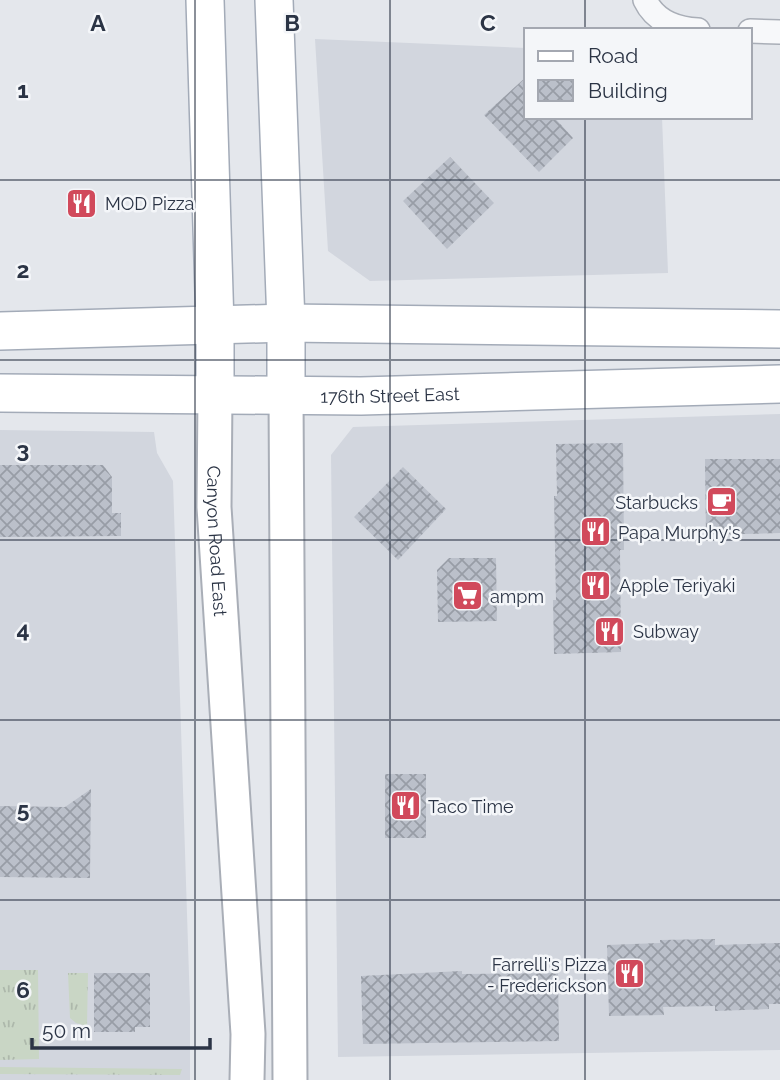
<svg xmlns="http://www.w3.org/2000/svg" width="780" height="1080" font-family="Raleway,sans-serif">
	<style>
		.built { fill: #d2d6de }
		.grass { fill: url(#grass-tufts) }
		.building { fill: url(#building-cross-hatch) }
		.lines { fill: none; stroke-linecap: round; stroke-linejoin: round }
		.minor-casing { stroke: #a9aeb7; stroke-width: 26 }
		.secondary-casing { stroke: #a9aeb7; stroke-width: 37 }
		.primary-casing { stroke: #a3abb8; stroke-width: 40 }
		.minor { stroke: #f7f8fa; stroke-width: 23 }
		.secondary { stroke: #fff; stroke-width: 33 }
		.primary { stroke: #fff; stroke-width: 37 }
		.grid { fill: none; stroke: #2b3445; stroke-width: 2; stroke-opacity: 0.55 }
		.labels { text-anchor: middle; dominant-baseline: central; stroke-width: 5; stroke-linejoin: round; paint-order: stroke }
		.poi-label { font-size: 18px; fill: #2b3445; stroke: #f4f6f9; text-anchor: start }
		.street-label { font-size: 18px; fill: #2b3445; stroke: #f4f6f9 }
		.grid-label { font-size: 23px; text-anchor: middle; font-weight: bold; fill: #2b3445; stroke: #f4f6f9; stroke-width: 5; stroke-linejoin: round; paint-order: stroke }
	</style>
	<defs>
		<pattern id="grass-tufts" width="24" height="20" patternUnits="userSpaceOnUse" patternTransform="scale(1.75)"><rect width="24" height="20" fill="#c9d6c5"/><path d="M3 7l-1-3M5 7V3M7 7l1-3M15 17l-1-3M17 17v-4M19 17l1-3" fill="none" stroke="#adb8ab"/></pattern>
		<pattern id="building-cross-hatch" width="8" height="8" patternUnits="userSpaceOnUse" patternTransform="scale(1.75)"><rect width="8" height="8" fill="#bbc0ca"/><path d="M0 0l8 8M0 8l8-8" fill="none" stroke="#989da6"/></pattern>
	</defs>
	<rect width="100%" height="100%" fill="#e4e7ec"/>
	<g class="built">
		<polygon points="315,39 526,48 526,117 662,117 668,273 370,281 328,251"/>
		<polygon points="780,414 780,1050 338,1057 331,455 353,427"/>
		<polygon points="0,430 154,432 157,453 173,481 190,1006 190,1080 0,1080"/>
	</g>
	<g class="grass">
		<polygon points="0,970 38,970 39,1059 0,1060"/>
		<polygon points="68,973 88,973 87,1026 76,1023 70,1018"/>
		<polygon points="0,1067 182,1069 180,1075 0,1074"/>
	</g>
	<g class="building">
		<polygon points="526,77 526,117 554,117 573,138 539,172 484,115"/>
		<polygon points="450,157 494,203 447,249 403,201"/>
		<polygon points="623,443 624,550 620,550 621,652 554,654 553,600 556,600 554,496 557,496 556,444"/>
		<polygon points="705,459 780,459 780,533 706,535"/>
		<polygon points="0,465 103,465 112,477 112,513 121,513 121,536 0,537"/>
		<polygon points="403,467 446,509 398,560 354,517"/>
		<polygon points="449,558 496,558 497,621 438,622 437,570"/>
		<rect x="385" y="774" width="41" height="64"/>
		<polygon points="91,789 90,878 0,877 0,806 65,807"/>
		<polygon points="715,939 715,945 780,943 780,1004 769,1004 769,1009 715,1011 715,1006 663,1007 664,1015 609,1016 607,945 660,943 660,940"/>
		<polygon points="462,971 462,974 558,973 559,1041 363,1044 361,976"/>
		<polygon points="94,973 150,973 150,1027 135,1027 135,1032 94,1032"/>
	</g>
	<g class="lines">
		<defs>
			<g id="minor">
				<path d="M645 0C655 21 676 29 698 30"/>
				<polyline points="750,31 780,32"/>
			</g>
			<g id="secondary">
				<path id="s1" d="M215 394 214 507 248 1034 247 1080"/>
				<polyline points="286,395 290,1080"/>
			</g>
			<g id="primary">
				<polyline points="205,0 215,325 215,394"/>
				<polyline points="274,0 286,323 286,395"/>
				<polyline points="0,331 286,323 780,329"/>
				<path id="s2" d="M0 393 361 396 780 384"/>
			</g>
		</defs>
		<use href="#minor" class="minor-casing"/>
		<use href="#secondary" class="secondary-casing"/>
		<use href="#primary" class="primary-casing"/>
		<use href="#minor" class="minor"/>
		<use href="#secondary" class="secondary"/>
		<use href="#primary" class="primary"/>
	</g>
	<path class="grid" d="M195 0V1080M390 0V1080M585 0V30M585 117V1080M0 180H780M0 360H780M0 540H780M0 720H780M0 900H780"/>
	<defs>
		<symbol id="restaurant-square" viewBox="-11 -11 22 22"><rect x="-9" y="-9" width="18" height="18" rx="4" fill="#d1495b" stroke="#f4f6f9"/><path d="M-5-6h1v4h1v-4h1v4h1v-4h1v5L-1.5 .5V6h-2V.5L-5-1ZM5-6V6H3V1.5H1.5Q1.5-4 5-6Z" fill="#fff"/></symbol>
		<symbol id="cafe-square" viewBox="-11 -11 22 22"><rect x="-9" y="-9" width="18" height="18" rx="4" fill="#d1495b" stroke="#f4f6f9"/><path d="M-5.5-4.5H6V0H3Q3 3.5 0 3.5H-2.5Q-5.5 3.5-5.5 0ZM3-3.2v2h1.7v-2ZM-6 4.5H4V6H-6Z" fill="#fff"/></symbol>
		<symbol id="supermarket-square" viewBox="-11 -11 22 22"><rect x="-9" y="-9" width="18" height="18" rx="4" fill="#d1495b" stroke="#f4f6f9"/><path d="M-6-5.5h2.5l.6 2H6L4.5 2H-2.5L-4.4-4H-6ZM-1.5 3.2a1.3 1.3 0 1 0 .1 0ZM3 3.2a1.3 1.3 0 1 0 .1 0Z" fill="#fff"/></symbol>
	</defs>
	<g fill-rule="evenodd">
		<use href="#restaurant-square" x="64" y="186" width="35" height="35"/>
		<use href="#cafe-square" x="704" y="484" width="35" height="35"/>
		<use href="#restaurant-square" x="578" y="514" width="35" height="35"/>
		<use href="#restaurant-square" x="578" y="568" width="35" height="35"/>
		<use href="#supermarket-square" x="450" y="578" width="35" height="35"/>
		<use href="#restaurant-square" x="592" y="614" width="35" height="35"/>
		<use href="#restaurant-square" x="388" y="788" width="35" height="35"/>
		<use href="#restaurant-square" x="612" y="956" width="35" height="35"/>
	</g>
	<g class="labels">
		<g class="poi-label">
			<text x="105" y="203">MOD Pizza</text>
			<text x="698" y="502" text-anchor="end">Starbucks</text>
			<text x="618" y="532">Papa Murphy's</text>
			<text x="619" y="585">Apple Teriyaki</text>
			<text x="490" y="596">ampm</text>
			<text x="633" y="631">Subway</text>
			<text x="428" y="806">Taco Time</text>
			<text x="607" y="964" text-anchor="end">Farrelli's Pizza<tspan x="607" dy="21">- Frederickson</tspan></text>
		</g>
		<g class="street-label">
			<text stroke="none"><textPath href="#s2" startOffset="390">176th Street East</textPath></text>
			<text stroke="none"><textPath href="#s1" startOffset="147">Canyon Road East</textPath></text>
		</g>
	</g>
	<g class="grid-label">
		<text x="98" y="31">A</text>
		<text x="292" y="31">B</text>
		<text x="488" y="31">C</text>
		<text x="23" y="98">1</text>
		<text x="23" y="278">2</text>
		<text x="23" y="458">3</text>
		<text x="23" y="638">4</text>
		<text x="23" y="818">5</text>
		<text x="23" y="998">6</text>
	</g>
	<rect x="524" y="28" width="228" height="91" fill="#f4f6f9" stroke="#a4a8b1" stroke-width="2"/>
	<rect x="538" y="51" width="35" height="10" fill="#ffffff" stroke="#a4a8b1" stroke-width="2"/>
	<text x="588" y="63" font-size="21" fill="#2b3445">Road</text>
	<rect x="538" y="80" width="35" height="21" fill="url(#building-cross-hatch)" stroke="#a4a8b1" stroke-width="2"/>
	<text x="588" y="98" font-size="21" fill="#2b3445">Building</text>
	<path d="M32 1038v10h178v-10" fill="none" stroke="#2b3445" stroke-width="3.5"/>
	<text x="42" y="1038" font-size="21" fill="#2b3445" stroke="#f4f6f9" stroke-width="5" paint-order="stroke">50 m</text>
</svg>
